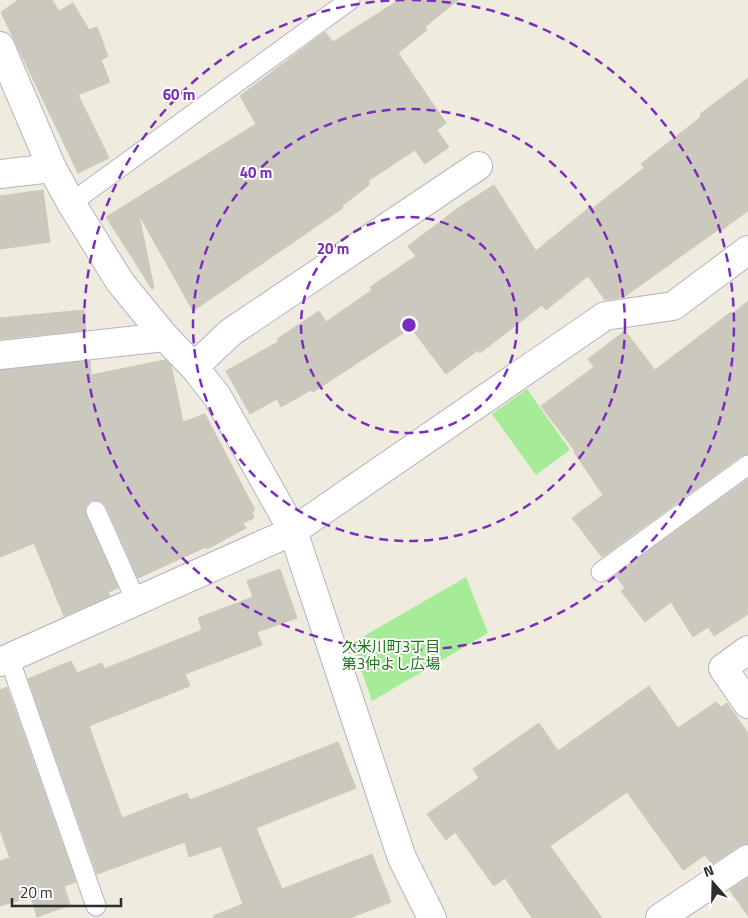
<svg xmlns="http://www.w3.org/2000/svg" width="748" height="918" font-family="'Titillium Web','Noto Sans JP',sans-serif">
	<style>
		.park { fill: #a6eb97 }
		.building { fill: #cbc9bd; stroke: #ccc8b8 }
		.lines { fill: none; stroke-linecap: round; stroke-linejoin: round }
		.service-casing { stroke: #b3b3c2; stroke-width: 21 }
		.minor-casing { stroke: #b3b3c2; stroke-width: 30 }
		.service { stroke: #fff; stroke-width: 19 }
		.minor { stroke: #fff; stroke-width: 28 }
		.ring { fill: none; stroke: #7b2cbf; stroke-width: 2.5; stroke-dasharray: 9 6 }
		.labels { text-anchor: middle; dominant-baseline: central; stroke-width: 4; stroke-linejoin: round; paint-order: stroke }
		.park-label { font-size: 15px; fill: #187414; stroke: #fff }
		.centre { fill: #7b2cbf; stroke: #fff; stroke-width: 2.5 }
		.ring-label { font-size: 15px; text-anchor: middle; font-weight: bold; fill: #7b2cbf; stroke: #fff; stroke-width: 4; stroke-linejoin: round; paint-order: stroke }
	</style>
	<rect width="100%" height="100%" fill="#f0ebdf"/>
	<g class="park">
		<polygon points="527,389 570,450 536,475 492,414"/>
		<polygon points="466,577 488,633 372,701 352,643"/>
	</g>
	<g class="building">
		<polygon points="18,0 52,0 59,11 73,3 89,30 97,27 108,56 101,60 110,82 78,95 109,158 78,173 1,12"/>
		<polygon points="399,0 458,0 425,27 427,30 398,53 446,123 437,130 449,147 425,164 415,150 368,181 370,184 342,206 343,208 193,311 139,215 154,288 152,289 106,217 256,124 240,96 325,32 333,42"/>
		<polygon points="748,78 748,211 720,231 719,229 624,297 605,300 588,276 546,310 542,305 480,353 478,350 446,374 411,328 313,392 311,390 281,407 277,399 250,414 226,371 278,342 277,339 319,311 326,322 372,290 370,287 416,256 408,246 461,206 494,185 536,251 591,206 593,208 644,168 641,164 701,117 700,114"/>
		<polygon points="43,190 50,242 0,249 0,196"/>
		<polygon points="748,301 748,454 741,456 602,557 572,518 603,495 574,452 575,451 541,406 594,367 588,359 625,331 655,370 731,312 732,314"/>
		<polygon points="84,310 86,330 0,339 0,318"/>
		<polygon points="165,360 171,365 183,422 205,414 255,510 252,512 254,518 243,523 246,528 207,549 206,547 138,578 106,506 103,502 98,500 91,501 87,504 85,509 86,515 118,588 108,592 110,596 64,616 34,543 0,557 0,370 90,361 91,375"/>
		<polygon points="748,479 748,614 714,636 708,627 693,637 671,602 645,622 621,591 625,588 615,575"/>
		<polygon points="280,569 297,618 257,632 262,645 185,674 190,686 89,726 122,818 187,793 190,800 338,742 356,788 256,828 282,889 372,854 391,902 350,918 214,918 213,916 243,904 221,846 189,857 185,842 97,874 28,679 71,661 77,673 102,663 104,669 202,630 198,618 253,597 247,581"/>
		<polygon points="649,686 678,728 716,702 721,707 727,703 748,733 748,844 739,846 712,864 705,855 683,870 627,792 550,846 602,918 532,918 505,878 494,886 455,832 446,840 427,814 479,778 473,769 539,723 558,751"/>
		<polygon points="7,687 76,882 64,886 70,905 37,917 31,897 0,906 0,861 10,858 0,830 0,690"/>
		<polygon points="748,878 748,916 730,890"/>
	</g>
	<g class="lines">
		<defs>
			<g id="service">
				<polyline points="71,203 350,0"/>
				<polyline points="96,511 136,601"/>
				<polyline points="601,572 748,465"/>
				<polyline points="9,658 96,906"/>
			</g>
			<g id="minor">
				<polyline points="0,46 52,168 71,203 120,282 165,337 194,367 217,396 293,531 402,858 432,918"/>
				<polyline points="0,174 52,168"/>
				<polyline points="0,355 165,337"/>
				<polyline points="194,367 231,332 478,166"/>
				<polyline points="748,650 723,668 748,704"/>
				<polyline points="0,662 293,531 605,316 673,306 748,250"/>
				<polyline points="660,918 748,859"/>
			</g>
		</defs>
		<use href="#service" class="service-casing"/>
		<use href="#minor" class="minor-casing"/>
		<use href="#service" class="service"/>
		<use href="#minor" class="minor"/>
	</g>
	<g class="ring">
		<circle cx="409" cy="325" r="108"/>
		<circle cx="409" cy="325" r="216"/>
		<path d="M412 0A325 325 0 1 1 406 0"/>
	</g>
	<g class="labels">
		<g class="park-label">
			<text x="391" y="646">久米川町3丁目<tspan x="391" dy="17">第3仲よし広場</tspan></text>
		</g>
	</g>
	<circle cx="409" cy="325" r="8" class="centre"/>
	<g class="ring-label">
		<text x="179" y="100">60 m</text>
		<text x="256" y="178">40 m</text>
		<text x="333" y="254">20 m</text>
	</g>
	<g transform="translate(713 883) rotate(340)" stroke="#ffffff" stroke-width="4" paint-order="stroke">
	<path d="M0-4L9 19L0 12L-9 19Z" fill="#2d2d2d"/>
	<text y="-8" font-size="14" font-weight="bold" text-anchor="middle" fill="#2d2d2d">N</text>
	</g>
	<path d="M12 898v8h109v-8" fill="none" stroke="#2d2d2d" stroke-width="2.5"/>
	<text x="20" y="898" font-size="15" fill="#2d2d2d" stroke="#ffffff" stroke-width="4" paint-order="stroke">20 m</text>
</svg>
